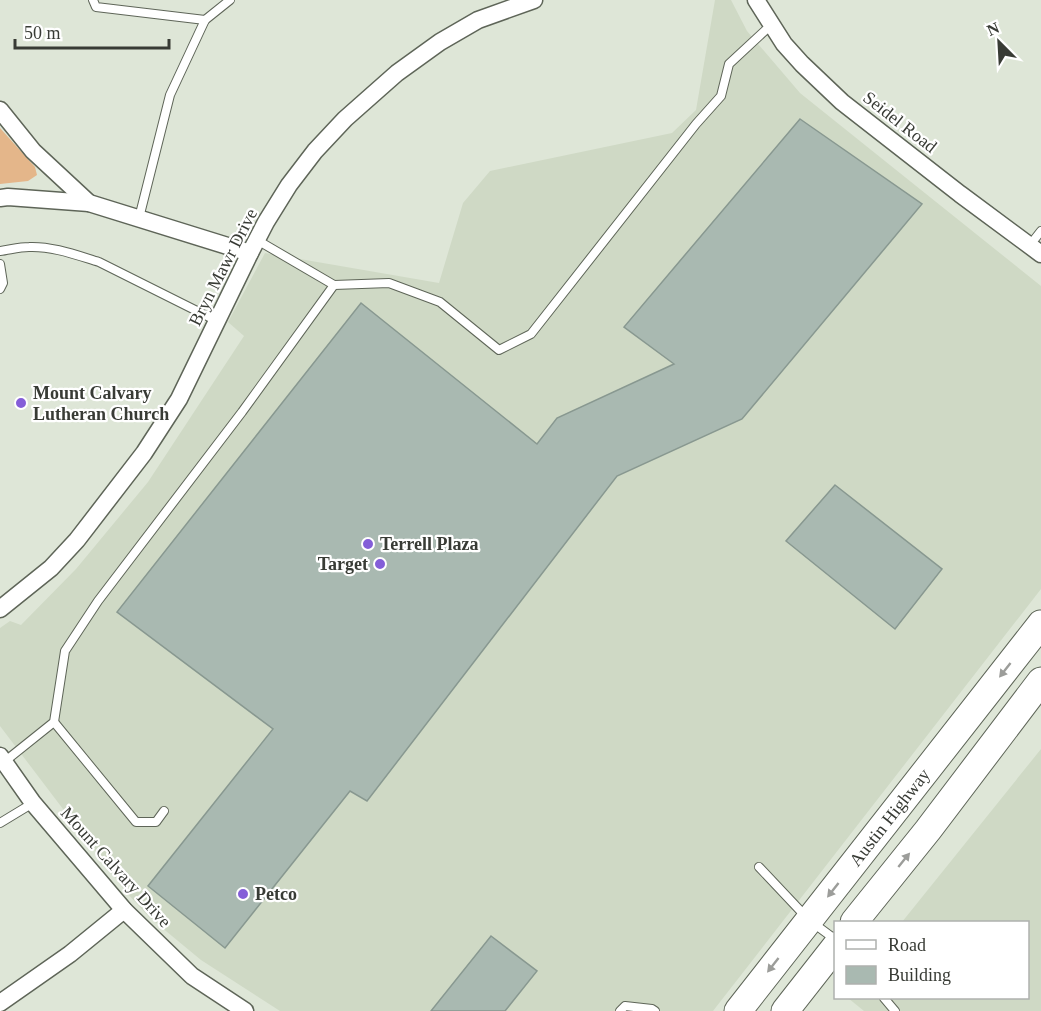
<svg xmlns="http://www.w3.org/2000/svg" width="1041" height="1011" font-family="'Times New Roman',serif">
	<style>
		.built { fill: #cfd9c5 }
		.green { fill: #e4b68a }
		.building { fill: #a9b9b1; stroke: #889890; stroke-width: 1.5 }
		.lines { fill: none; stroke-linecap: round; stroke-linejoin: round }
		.service-casing { stroke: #5e6558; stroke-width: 10 }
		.minor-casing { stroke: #5e6558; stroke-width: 19 }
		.primary-casing { stroke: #5e6558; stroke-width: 29 }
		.service { stroke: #fff; stroke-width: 8 }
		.minor { stroke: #fff; stroke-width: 16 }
		.primary { stroke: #fff; stroke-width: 27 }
		.oneway { fill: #9c9d9a }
		.poi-dot { fill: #845ed8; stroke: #fff; stroke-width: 2 }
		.labels { text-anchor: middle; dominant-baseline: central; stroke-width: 4.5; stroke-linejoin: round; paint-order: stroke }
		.street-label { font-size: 18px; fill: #383b35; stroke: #fff }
		.poi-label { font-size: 18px; font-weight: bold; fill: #383b35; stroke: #fff; text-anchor: start }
	</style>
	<rect width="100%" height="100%" fill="#dee6d7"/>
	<g class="built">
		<polygon points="715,0 731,0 747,31 800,93 1041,286 1041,589 713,1011 280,1011 201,960 149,917 126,892 0,726 0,628 10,621 21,625 76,569 148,482 244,336 228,322 265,253 439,283 463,203 490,171 672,133 696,110"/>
		<polygon points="1041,749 1041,1011 864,1011 848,998 1028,998 1028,922 902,922"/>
	</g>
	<polygon class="green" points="0,128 35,167 37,175 28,181 0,184"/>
	<g class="building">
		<polygon points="800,119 922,204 742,419 617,476 367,801 350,791 225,948 148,886 273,729 117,612 361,303 537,444 557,418 674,364 624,327"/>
		<polygon points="835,485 942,569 895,629 786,541"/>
		<polygon points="491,936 537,971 505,1011 431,1011"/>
	</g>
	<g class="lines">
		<defs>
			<g id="service">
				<polyline points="93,0 96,7 205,20"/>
				<polyline points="139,218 170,95 205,20 230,0"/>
				<polyline points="257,240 334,285"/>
				<polyline points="1030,245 1041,231"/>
				<path d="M0 251C9 250 19 247 29 247 52 246 76 255 99 262L217 321"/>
				<polyline points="0,264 3,283 0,289"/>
				<polyline points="54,722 136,822 156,822 164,811"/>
				<polyline points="4,762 54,722 65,651 98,601 242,412 334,285 389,283 440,302 499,350 531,334 696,124 721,96 729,64 771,25"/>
				<polyline points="0,823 33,803"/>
				<polyline points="759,867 809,920 836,940"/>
				<polyline points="884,998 895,1011"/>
				<polyline points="620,1011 625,1006 652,1009 655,1011"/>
			</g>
			<g id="minor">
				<polyline points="756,0 784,44 802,64 842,102 960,194 1041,254"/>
				<polyline points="0,110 33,151 89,203 250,253"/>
				<polyline points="0,198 8,197 89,203"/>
				<polyline points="0,609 51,568 77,540 144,453 179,399 250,253 266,222 289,185 315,151 345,119 397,73 440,42 478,20 534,0"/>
				<polyline points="0,756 33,803 124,910 192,976 245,1011"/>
				<polyline points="0,1003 70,954 124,910"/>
			</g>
			<g id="primary">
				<polyline points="854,922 928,830 1041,681"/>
				<path id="s1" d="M738 1011 1041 624"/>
				<polyline points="785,1011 836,946"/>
			</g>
		</defs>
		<use href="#service" class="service-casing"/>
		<use href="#minor" class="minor-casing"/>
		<use href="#primary" class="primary-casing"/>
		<use href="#service" class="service"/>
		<use href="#minor" class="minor"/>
		<use href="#primary" class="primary"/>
	</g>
	<defs><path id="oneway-solid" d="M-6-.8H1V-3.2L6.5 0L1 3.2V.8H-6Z" transform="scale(1.5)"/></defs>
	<g class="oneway">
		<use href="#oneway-solid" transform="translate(1005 670) rotate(128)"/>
		<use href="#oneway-solid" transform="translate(904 860) rotate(-51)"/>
		<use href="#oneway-solid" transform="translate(833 890) rotate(128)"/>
		<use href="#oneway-solid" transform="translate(773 965) rotate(128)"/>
	</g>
	<g class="poi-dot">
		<circle cx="21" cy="403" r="6"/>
		<circle cx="368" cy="544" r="6"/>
		<circle cx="380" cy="564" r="6"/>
		<circle cx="243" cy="894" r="6"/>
	</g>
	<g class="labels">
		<g class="street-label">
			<text transform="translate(900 122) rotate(38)">Seidel Road</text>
			<text transform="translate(223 267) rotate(-63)">Bryn Mawr Drive</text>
			<text stroke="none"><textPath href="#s1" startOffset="246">Austin Highway</textPath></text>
			<text transform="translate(116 867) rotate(48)">Mount Calvary Drive</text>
		</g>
		<g class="poi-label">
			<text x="33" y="393">Mount Calvary<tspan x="33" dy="21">Lutheran Church</tspan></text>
			<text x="380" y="544">Terrell Plaza</text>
			<text x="368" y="564" text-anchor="end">Target</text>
			<text x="255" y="894">Petco</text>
		</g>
	</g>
	<rect x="834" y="921" width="195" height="78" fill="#ffffff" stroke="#afb1ae" stroke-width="1.5"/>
	<rect x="846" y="940" width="30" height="9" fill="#ffffff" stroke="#afb1ae" stroke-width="1.5"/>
	<text x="888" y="951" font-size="18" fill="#383b35">Road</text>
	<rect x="846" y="966" width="30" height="18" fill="#a9b9b1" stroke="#afb1ae" stroke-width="1.5"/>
	<text x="888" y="981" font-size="18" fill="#383b35">Building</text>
	<g transform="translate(999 42) rotate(336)" stroke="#ffffff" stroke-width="4.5" paint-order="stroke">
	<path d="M0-4.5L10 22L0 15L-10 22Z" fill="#383b35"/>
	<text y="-9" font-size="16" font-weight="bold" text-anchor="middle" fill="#383b35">N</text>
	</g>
	<path d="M15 39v9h154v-9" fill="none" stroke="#383b35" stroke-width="3"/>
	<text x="24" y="39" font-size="18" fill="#383b35" stroke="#ffffff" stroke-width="4.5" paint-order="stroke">50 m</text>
</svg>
